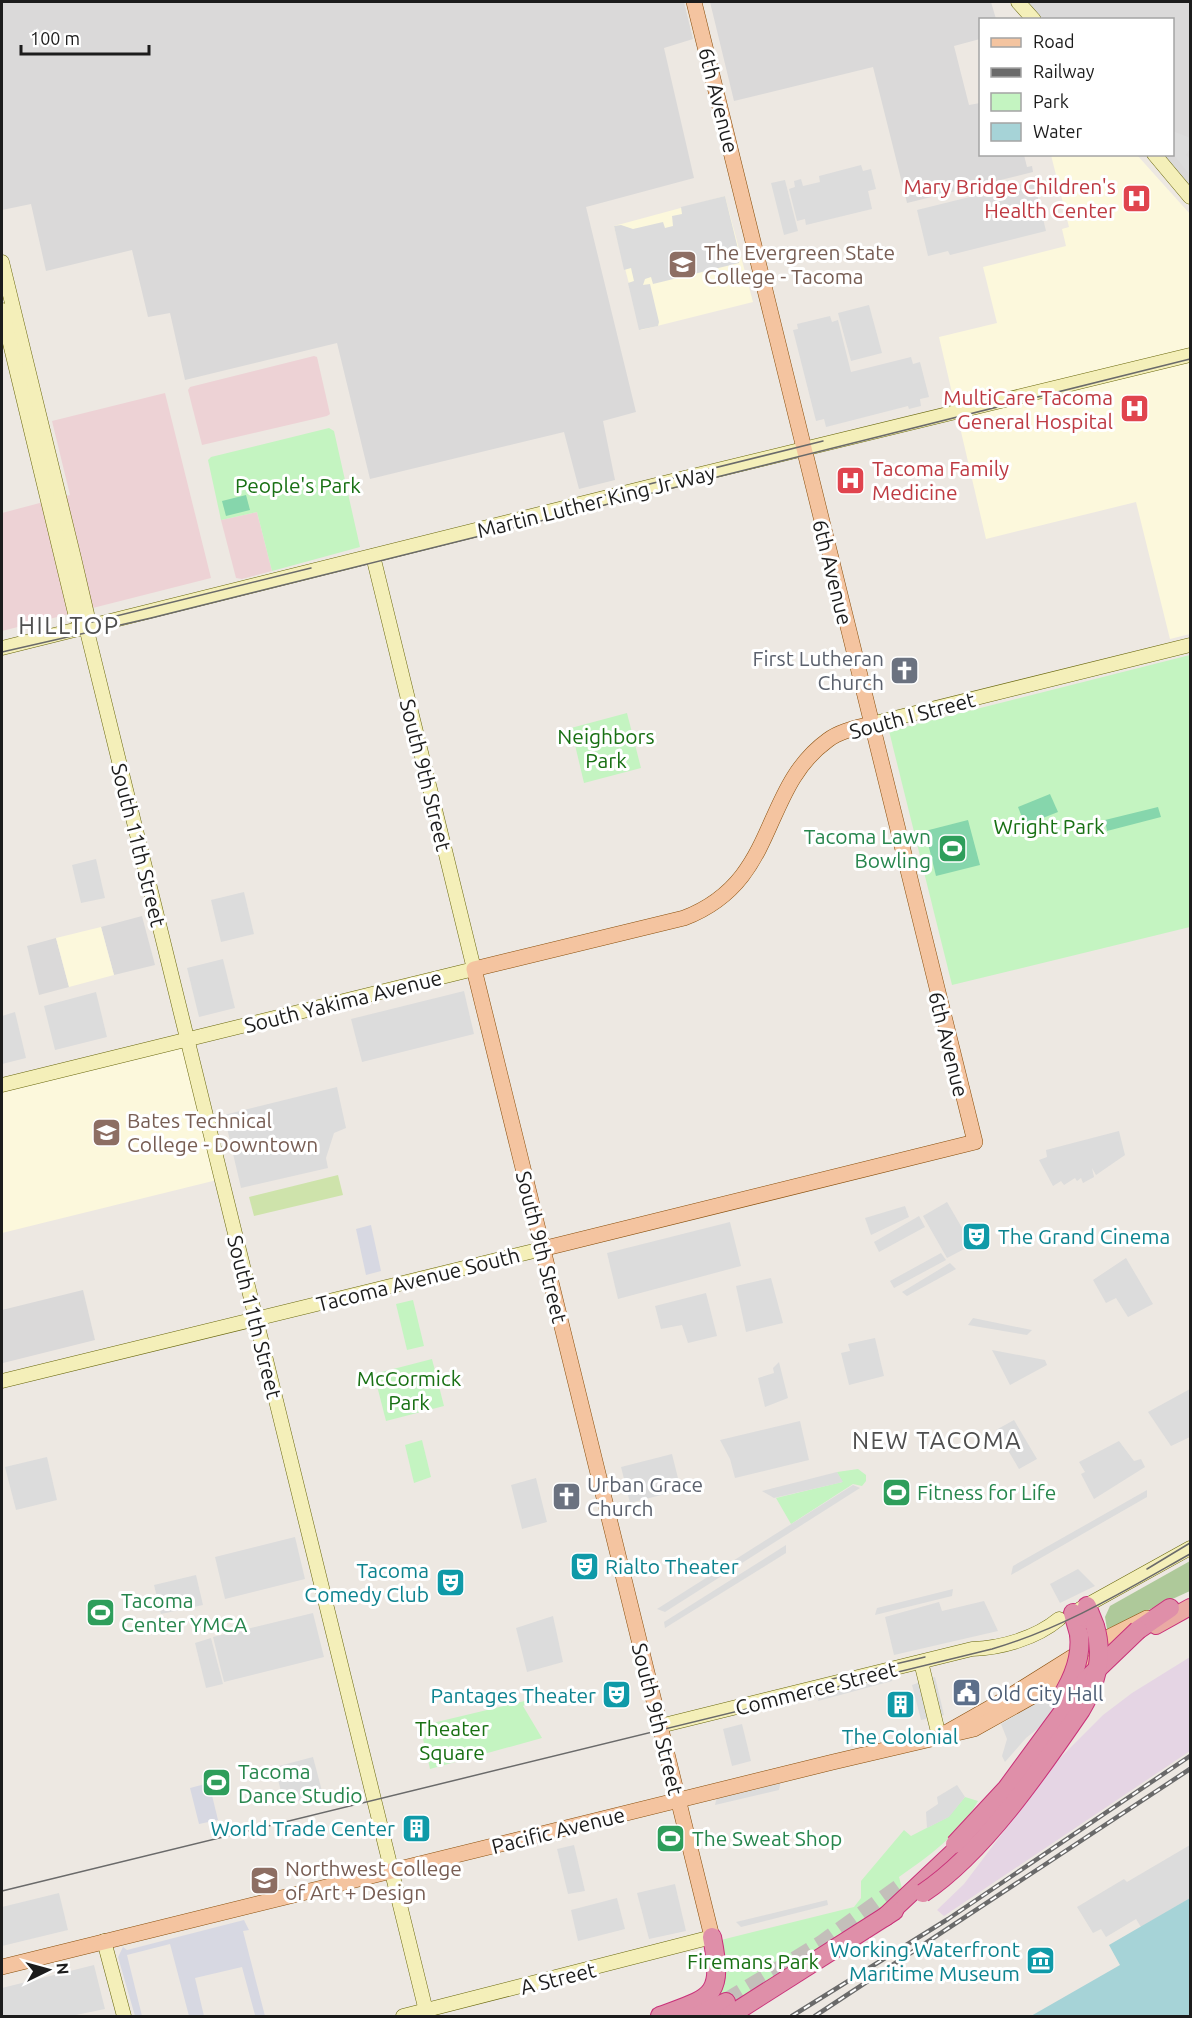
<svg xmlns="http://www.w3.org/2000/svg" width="1192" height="2018" font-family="Ubuntu,sans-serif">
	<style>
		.residential { fill: #dad9d9 }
		.commercial { fill: #edd2d5 }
		.industrial { fill: #e5d5e4 }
		.education { fill: #fcf8dc }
		.grass { fill: #cee3ab }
		.forest { fill: #aec99a }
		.park { fill: #c4f4c1 }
		.pitch { fill: #86d6ac }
		.parking { fill: #dcdcdc }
		.plaza { fill: #d7d8e2 }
		.water { fill: #a6d3d7 }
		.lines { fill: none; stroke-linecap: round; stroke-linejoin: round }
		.motorway-tunnel { stroke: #c3bfba; stroke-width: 18; stroke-dasharray: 18 9; stroke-linecap: butt }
		.secondary-casing { stroke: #69670d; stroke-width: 15 }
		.primary-casing { stroke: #894e0b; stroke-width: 16 }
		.trunk-casing { stroke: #c93179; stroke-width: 18 }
		.motorway-casing { stroke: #c93179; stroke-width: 20 }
		.secondary { stroke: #f4efb9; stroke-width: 14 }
		.primary { stroke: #f4c4a0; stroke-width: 15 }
		.trunk { stroke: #eaaaa4; stroke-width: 16 }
		.motorway { stroke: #df8fa9; stroke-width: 18 }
		.tram { stroke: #6a6a6a; stroke-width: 1.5 }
		.rail-casing { stroke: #6a6a6a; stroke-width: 4.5 }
		.rail { stroke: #fff; stroke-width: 2; stroke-dasharray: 7; stroke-linecap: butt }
		.motorway-bridge-casing { stroke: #c93179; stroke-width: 20; stroke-linecap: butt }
		.motorway-bridge { stroke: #df8fa9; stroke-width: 18 }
		.labels { text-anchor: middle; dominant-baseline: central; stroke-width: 6; stroke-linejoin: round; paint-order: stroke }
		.street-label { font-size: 21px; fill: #1c1c1c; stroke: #fff }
		.health-label { font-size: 21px; fill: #be3a42; stroke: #fff; text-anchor: end }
		.education-label { font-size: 21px; fill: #785e54; stroke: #fff; text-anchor: start }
		.park-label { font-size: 21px; fill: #187013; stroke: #fff }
		.worship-label { font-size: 21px; fill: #5b616d; stroke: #fff; text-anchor: end }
		.leisure-label { font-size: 21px; fill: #27864d; stroke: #fff; text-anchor: start }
		.culture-label { font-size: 21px; fill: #0d838f; stroke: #fff; text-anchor: end }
		.service-label { font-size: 21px; fill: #4e5e75; stroke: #fff; text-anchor: start }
		.quarter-label { font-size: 24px; letter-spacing: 1.5px; fill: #4f4f4f; stroke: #fff }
	</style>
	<rect width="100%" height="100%" fill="#ede8e2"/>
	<g class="residential">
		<polygon points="2,2 684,2 693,39 664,48 694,178 586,207 636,412 603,421 615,480 579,489 564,432 370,479 337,343 185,380 170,313 148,317 132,250 46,271 31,204 2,210"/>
		<polygon points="710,2 991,2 996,19 980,20 980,39 954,46 969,105 980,103 980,154 1024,155 1027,167 1032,166 1033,172 907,203 873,67 734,101"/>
		<polygon points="1017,2 1190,2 1190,197 1153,155 1172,154 1172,20 1033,19"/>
		<polygon points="142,916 155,965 114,975 101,927"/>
		<polygon points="56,938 69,987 39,995 27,946"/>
		<polygon points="83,1290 95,1340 3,1363 2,1310"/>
	</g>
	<g class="commercial">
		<polygon points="314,356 317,357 330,414 327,416 202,445 188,390 190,387"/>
		<polygon points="165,393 211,578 2,631 2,513 70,495 52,421"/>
		<polygon points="257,512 272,571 242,579 236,578 221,520"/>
	</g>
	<polygon class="industrial" points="1190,1657 1190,1751 944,1916 937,1910 964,1884 1057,1761 1103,1715 1132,1693"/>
	<g class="education">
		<polygon points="1051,155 1137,155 1190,214 1190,634 1170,639 1136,502 986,539 939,337 997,323 983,267 1066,246 1062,229 1069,227"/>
		<polygon points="725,196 753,302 641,330 614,226"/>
		<polygon points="101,927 114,975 69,987 56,938"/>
		<polygon points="187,1040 221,1179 2,1233 2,1085"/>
	</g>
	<polygon class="grass" points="338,1175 343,1195 254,1216 249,1197"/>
	<polygon class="forest" points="1190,1561 1190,1591 1107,1629 1105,1617 1110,1606"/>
	<g class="park">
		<polygon points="329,428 334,431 360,547 272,571 257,512 221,520 208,460 211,457"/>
		<polygon points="1190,655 1190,927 952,985 889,731"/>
		<polygon points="627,713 641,768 584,783 571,728"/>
		<polygon points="413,1300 424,1346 407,1350 396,1304"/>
		<polygon points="432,1359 444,1406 386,1421 374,1374"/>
		<polygon points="422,1440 431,1477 414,1483 405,1445"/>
		<polygon points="858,1469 866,1475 866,1481 862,1486 853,1484 791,1524 776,1498 842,1482 837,1472"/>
		<polygon points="533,1699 523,1706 542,1738 430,1769 420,1726"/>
		<path d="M965 1797 978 1801C960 1834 929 1856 899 1877L904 1896 734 2007 719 1993 725 1974 721 1940 854 1907 861 1898V1881L904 1830 911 1836 948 1817Z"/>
	</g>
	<g class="pitch">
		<polygon points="246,495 250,510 226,516 222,501"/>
		<polygon points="1050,794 1058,812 1025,825 1018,807"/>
		<polygon points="1158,807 1161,817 1107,831 1105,820"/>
		<polygon points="968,820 980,865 936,876 925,831"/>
	</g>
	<g class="parking">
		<polygon points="1173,131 1190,138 1190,149 1186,155 1190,159 1190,175 1173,154"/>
		<polygon points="861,165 863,171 871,169 876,189 868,191 872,209 806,225 805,219 797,221 789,189 795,187 794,181 801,179 803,186 820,182 819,176"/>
		<polygon points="785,180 798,231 784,235 771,183"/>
		<polygon points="1034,181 1046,231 950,255 948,251 928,256 917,210"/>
		<polygon points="725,196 739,253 739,263 653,284 651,277 645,279 643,285 650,284 659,322 658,326 639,330 628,283 634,281 631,268 624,270 614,226 621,225 633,229 663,222 665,228 673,226 672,216 682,214 681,207"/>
		<polygon points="869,305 882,353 851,361 838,313"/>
		<polygon points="830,316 832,322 838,320 851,372 911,357 913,364 920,362 929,397 920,399 921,406 909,409 908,406 826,427 824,419 816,421 793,330 798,329 797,324"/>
		<polygon points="96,859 105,898 81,903 72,865"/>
		<polygon points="244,892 254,934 221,942 211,900"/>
		<polygon points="223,959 235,1008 199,1017 187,968"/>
		<polygon points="464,991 474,1034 362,1062 351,1019"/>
		<polygon points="96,992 107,1037 55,1050 44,1006"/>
		<polygon points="15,1012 26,1058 2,1064 2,1016"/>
		<polygon points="337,1087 346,1128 334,1133 326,1158 328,1168 241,1188 224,1115"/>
		<polygon points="1119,1131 1125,1155 1096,1175 1092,1168 1094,1177 1083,1183 1081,1178 1077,1181 1075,1178 1064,1185 1061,1181 1053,1186 1039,1160 1047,1157 1046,1150"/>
		<polygon points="947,1202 972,1245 947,1258 923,1216"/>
		<polygon points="905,1206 909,1217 871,1235 865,1218"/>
		<polygon points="919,1216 925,1227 879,1252 874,1242"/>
		<polygon points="730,1222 741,1266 618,1299 607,1253"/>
		<polygon points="941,1253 946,1260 894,1288 890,1281"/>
		<polygon points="1126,1258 1153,1304 1128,1317 1116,1298 1106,1303 1093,1280"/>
		<polygon points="950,1263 956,1269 907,1296 902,1292"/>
		<polygon points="771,1278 783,1323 746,1332 736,1286"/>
		<polygon points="706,1293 717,1336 688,1343 682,1325 661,1329 655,1306"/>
		<polygon points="973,1318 1032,1330 1027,1335 968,1325"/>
		<polygon points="875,1338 884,1376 849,1385 841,1353 850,1351 848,1344"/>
		<polygon points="992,1350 1045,1360 1047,1365 1010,1385"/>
		<polygon points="779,1362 788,1398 765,1407 758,1378 774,1373 773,1368"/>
		<polygon points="1190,1389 1190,1437 1171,1446 1148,1412"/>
		<polygon points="1014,1420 1037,1459 1019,1469 996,1430"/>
		<polygon points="800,1421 809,1460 735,1478 730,1459 720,1440"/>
		<polygon points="1119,1441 1134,1461 1141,1459 1145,1467 1094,1499 1081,1474 1085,1472 1079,1462"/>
		<polygon points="672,1454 681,1490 630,1503 621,1467"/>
		<polygon points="47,1457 57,1500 16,1510 5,1467"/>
		<polygon points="837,1472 843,1482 774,1498 762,1491"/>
		<polygon points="536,1478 547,1522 522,1529 511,1485"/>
		<polygon points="853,1485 860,1488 665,1612 657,1609"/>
		<polygon points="1147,1490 1147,1497 1011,1575 1013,1566"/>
		<polygon points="295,1537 305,1579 225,1599 215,1557"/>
		<polygon points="786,1545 786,1553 665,1628 664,1622"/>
		<polygon points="1078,1569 1095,1586 1060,1603 1050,1584"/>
		<polygon points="196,1575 203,1605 161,1614 154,1585"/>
		<polygon points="953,1589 952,1596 875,1615 877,1608"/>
		<polygon points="984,1601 998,1631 894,1655 885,1617 939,1602 942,1611"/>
		<polygon points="313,1613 324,1657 224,1682 213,1637"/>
		<polygon points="553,1616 563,1662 527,1672 516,1628"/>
		<polygon points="211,1638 223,1684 206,1688 195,1643"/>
		<polygon points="893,1675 892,1681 818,1701 820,1693"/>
		<polygon points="935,1677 944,1715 921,1720 912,1685"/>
		<polygon points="1049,1695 1056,1714 1026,1738 1005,1762 1002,1756 1007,1739 1001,1724"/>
		<polygon points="742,1724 751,1761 732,1766 723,1729"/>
		<polygon points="313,1757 323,1795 284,1804 275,1767"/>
		<polygon points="781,1780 779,1790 715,1805 717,1796"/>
		<polygon points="957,1785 965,1797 949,1817 927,1828 926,1812 938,1804 937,1797"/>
		<polygon points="574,1845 585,1891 568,1894 557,1849"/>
		<polygon points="1190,1845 1190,1898 1141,1927 1136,1919 1106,1937 1101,1929 1093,1933 1077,1907 1124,1879 1127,1882"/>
		<polygon points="675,1884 686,1931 649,1939 637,1893"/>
		<polygon points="59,1893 68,1930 2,1946 2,1907"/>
		<polygon points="617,1898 625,1929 578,1941 571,1910"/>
		<polygon points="827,1900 828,1905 741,1927 736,1922"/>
		<polygon points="94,1965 105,2009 71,2016 2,2016 2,1988"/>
	</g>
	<g class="plaza">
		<polygon points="371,1225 381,1271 366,1275 356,1229"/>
		<polygon points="209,1783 218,1820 199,1824 190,1788"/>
		<polygon points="244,1920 249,1930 243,1931 265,2016 251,2016 255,2015 242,1967 195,1978 204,2016 189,2016 170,1944 127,1955 142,2016 135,2016 118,1957 123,1947 127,1950"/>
	</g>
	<polygon class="water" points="1190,1898 1190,2016 1031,2016 1120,1965 1109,1945"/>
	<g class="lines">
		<polyline class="motorway-tunnel" points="726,2002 822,1944 902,1886"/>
		<defs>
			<g id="secondary">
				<polyline points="1018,2 1034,20"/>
				<polyline points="1154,154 1190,197"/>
				<polyline points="2,262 74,558 87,614 87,631 426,2011"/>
				<polyline points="2,310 76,617 85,623"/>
				<polyline points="2,648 672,481 1190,355"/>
				<polyline points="871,724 1190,645"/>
				<polyline points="2,1085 474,969 373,556"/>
				<polyline points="2,1381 542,1249"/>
				<polyline points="1080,1609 1190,1548"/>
				<polyline points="921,1662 939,1736"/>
				<path d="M660 1726 972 1649C1002 1648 1036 1638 1059 1619"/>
				<polyline points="104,1941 124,2016"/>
				<polyline points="403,2016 712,1937"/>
			</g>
			<g id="primary">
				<polyline points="542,1249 975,1142 694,2"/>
				<polyline points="942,1735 1002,1701 1085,1649 1147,1618"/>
				<path d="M712 1937 474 969 684 918C780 881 759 790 828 740 840 731 856 728 871 724"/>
				<polyline points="2,1967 833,1762 974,1729 1106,1655"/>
			</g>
			<polyline id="trunk" points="1156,1626 1190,1607"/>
			<g id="motorway">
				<polyline points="1087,1606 1095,1626"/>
				<polyline points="1073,1613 1079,1634"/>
				<polyline points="1138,1630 1170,1608"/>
				<polyline points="885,1917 971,1836"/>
				<path d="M660 2016C712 1997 724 1997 712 1937"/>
				<polyline points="697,2016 726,2002"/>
				<polyline points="729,2016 894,1911"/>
			</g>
		</defs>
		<use href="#secondary" class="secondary-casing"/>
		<use href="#primary" class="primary-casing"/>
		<use href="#trunk" class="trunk-casing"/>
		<use href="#motorway" class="motorway-casing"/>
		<use href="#secondary" class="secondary"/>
		<use href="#primary" class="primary"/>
		<use href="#trunk" class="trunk"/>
		<use href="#motorway" class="motorway"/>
		<g class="tram">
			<polyline points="585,500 823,441"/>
			<polyline points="92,622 311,568"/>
			<polyline points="2,652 151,618 1190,359"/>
			<polyline points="1147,1569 1190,1543"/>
			<polyline points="832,1679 925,1657"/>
			<path d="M2 1891 992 1649C1064 1628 1126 1590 1190 1554"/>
		</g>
		<defs>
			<g id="rail">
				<polyline points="792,2016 948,1919 1190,1756"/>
				<polyline points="815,2016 1190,1769"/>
			</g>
		</defs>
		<use href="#rail" class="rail-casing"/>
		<use href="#rail" class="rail"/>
		<defs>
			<g id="motorway-bridge">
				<path d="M1060 1699C1073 1679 1082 1658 1079 1634"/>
				<polyline points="955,1844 1007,1788 1087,1679 1138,1630"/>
				<path d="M923 1893C983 1853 1040 1770 1081 1710 1097 1683 1104 1656 1095 1626"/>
			</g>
		</defs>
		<use href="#motorway-bridge" class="motorway-bridge-casing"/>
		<use href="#motorway-bridge" class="motorway-bridge"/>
	</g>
	<defs>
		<symbol id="hospital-square" viewBox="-11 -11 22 22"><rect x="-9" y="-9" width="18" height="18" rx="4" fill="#e0444e" stroke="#fff"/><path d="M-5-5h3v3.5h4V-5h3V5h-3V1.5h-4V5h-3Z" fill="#fff"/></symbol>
		<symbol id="university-square" viewBox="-11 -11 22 22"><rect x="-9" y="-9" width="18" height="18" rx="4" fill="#8d6e63" stroke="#fff"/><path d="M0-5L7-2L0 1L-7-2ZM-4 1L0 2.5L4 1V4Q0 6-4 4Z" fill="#fff"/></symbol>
		<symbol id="church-square" viewBox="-11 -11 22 22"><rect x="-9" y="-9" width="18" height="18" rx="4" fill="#6b7280" stroke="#fff"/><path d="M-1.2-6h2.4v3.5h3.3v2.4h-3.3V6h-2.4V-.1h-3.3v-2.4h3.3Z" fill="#fff"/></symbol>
		<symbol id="stadium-square" viewBox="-11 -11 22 22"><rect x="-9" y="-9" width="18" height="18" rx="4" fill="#2e9e5b" stroke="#fff"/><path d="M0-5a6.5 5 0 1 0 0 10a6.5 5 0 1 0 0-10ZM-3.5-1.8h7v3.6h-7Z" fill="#fff"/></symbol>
		<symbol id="theatre-square" viewBox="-11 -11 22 22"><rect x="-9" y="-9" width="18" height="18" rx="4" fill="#0f9aa8" stroke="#fff"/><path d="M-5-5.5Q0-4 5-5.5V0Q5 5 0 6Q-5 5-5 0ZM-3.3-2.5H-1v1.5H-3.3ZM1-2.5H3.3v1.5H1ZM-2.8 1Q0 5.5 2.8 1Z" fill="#fff"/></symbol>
		<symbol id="civic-square" viewBox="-11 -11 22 22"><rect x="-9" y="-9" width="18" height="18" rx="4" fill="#5c6f8a" stroke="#fff"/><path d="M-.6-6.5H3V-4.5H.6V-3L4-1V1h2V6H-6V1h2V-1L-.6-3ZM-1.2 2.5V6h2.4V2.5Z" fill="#fff"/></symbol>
		<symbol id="building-square" viewBox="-11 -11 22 22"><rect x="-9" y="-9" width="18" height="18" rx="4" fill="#0f9aa8" stroke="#fff"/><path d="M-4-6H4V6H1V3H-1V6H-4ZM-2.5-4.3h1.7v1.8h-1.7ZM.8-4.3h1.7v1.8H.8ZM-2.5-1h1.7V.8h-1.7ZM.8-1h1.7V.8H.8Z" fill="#fff"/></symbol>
		<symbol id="museum-square" viewBox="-11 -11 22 22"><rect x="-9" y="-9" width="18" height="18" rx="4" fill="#0f9aa8" stroke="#fff"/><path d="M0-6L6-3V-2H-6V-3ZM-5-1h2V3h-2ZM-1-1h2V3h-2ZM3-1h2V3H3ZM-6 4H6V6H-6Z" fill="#fff"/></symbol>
	</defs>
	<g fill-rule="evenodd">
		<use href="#hospital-square" x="1120" y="182" width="33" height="33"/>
		<use href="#university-square" x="666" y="248" width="33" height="33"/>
		<use href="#hospital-square" x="1118" y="392" width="33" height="33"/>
		<use href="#hospital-square" x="834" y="464" width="33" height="33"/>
		<use href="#church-square" x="888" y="654" width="33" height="33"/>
		<use href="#stadium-square" x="936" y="832" width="33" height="33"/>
		<use href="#university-square" x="90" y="1116" width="33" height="33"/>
		<use href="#theatre-square" x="960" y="1220" width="33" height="33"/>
		<use href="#stadium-square" x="880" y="1476" width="33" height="33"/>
		<use href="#church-square" x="550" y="1480" width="33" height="33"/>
		<use href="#theatre-square" x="568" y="1550" width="33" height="33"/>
		<use href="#theatre-square" x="434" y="1566" width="33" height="33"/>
		<use href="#stadium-square" x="84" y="1596" width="33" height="33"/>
		<use href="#civic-square" x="950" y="1676" width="33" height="33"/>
		<use href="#theatre-square" x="600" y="1678" width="33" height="33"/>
		<use href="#building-square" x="884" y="1688" width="33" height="33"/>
		<use href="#stadium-square" x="200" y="1766" width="33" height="33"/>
		<use href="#building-square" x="400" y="1812" width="33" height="33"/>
		<use href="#stadium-square" x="654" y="1822" width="33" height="33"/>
		<use href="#university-square" x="248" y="1864" width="33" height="33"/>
		<use href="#museum-square" x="1024" y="1944" width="33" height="33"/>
	</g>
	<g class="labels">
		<g class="street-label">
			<text transform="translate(719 100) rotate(76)">6th Avenue</text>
			<text transform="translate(596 501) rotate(-14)">Martin Luther King Jr Way</text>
			<text transform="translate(833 572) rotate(76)">6th Avenue</text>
			<text transform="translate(912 715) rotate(-15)">South I Street</text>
			<text transform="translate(426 775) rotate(76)">South 9th Street</text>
			<text transform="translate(139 845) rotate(76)">South 11th Street</text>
			<text transform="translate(343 1001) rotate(-14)">South Yakima Avenue</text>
			<text transform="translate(949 1044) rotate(76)">6th Avenue</text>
			<text transform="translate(542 1247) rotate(76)">South 9th Street</text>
			<text transform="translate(418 1279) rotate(-14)">Tacoma Avenue South</text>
			<text transform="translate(255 1317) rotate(76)">South 11th Street</text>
			<text transform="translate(816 1688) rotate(-14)">Commerce Street</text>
			<text transform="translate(658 1719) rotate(76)">South 9th Street</text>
			<text transform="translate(558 1830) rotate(-14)">Pacific Avenue</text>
			<text transform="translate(558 1978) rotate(-14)">A Street</text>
		</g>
		<g class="health-label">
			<text x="1116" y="186">Mary Bridge Children's<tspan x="1116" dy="24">Health Center</tspan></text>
			<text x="1113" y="397">MultiCare Tacoma<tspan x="1113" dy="24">General Hospital</tspan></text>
			<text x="872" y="468" text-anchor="start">Tacoma Family<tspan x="872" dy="24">Medicine</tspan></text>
		</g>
		<g class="education-label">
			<text x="704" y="252">The Evergreen State<tspan x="704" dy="24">College - Tacoma</tspan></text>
			<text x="127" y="1120">Bates Technical<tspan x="127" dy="24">College - Downtown</tspan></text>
			<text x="285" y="1868">Northwest College<tspan x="285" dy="24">of Art + Design</tspan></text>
		</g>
		<g class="park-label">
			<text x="298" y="485">People's Park</text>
			<text x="606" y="736">Neighbors<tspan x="606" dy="24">Park</tspan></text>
			<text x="1049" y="826">Wright Park</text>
			<text x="409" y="1378">McCormick<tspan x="409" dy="24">Park</tspan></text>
			<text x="452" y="1728">Theater<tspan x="452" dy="24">Square</tspan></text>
			<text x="753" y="1961">Firemans Park</text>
		</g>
		<g class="worship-label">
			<text x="884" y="658">First Lutheran<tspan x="884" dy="24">Church</tspan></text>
			<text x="587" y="1484" text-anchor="start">Urban Grace<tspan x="587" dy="24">Church</tspan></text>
		</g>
		<g class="leisure-label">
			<text x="931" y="836" text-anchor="end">Tacoma Lawn<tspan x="931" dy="24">Bowling</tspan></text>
			<text x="917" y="1492">Fitness for Life</text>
			<text x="121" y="1600">Tacoma<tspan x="121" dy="24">Center YMCA</tspan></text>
			<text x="238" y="1771">Tacoma<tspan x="238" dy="24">Dance Studio</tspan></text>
			<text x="692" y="1838">The Sweat Shop</text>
		</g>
		<g class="culture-label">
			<text x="998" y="1236" text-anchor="start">The Grand Cinema</text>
			<text x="605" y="1566" text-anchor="start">Rialto Theater</text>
			<text x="429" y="1570">Tacoma<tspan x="429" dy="24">Comedy Club</tspan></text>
			<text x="596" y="1695">Pantages Theater</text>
			<text x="900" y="1736" text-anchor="middle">The Colonial</text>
			<text x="395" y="1828">World Trade Center</text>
			<text x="1020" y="1949">Working Waterfront<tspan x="1020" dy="24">Maritime Museum</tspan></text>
		</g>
		<g class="service-label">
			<text x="987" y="1693">Old City Hall</text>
		</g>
		<g class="quarter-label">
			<text x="69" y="625">HILLTOP</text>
			<text x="937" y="1440">NEW TACOMA</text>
		</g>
	</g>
	<rect width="1192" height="2018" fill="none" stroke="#1c1c1c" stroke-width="6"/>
	<rect x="979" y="18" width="195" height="138" fill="#ffffff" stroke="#a4a4a4" stroke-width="1.5"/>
	<rect x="991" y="38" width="30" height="9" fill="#f4c4a0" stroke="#a4a4a4" stroke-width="1.5"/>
	<text x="1033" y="48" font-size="18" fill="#1c1c1c">Road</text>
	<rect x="991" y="68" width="30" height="9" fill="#6a6a6a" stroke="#a4a4a4" stroke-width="1.5"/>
	<text x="1033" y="78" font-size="18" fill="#1c1c1c">Railway</text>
	<rect x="991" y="93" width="30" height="18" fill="#c4f4c1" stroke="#a4a4a4" stroke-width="1.5"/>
	<text x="1033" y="108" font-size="18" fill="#1c1c1c">Park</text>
	<rect x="991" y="123" width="30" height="18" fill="#a6d3d7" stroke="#a4a4a4" stroke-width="1.5"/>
	<text x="1033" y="138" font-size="18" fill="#1c1c1c">Water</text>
	<g transform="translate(48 1970) rotate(85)" stroke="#ffffff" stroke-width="4.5" paint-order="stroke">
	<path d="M0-4.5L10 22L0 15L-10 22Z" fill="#1c1c1c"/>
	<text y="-9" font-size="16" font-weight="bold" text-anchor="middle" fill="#1c1c1c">N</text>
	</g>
	<path d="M21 45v9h128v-9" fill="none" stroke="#1c1c1c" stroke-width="3"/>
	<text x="30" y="45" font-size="18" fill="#1c1c1c" stroke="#ffffff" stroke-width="4.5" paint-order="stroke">100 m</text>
</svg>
